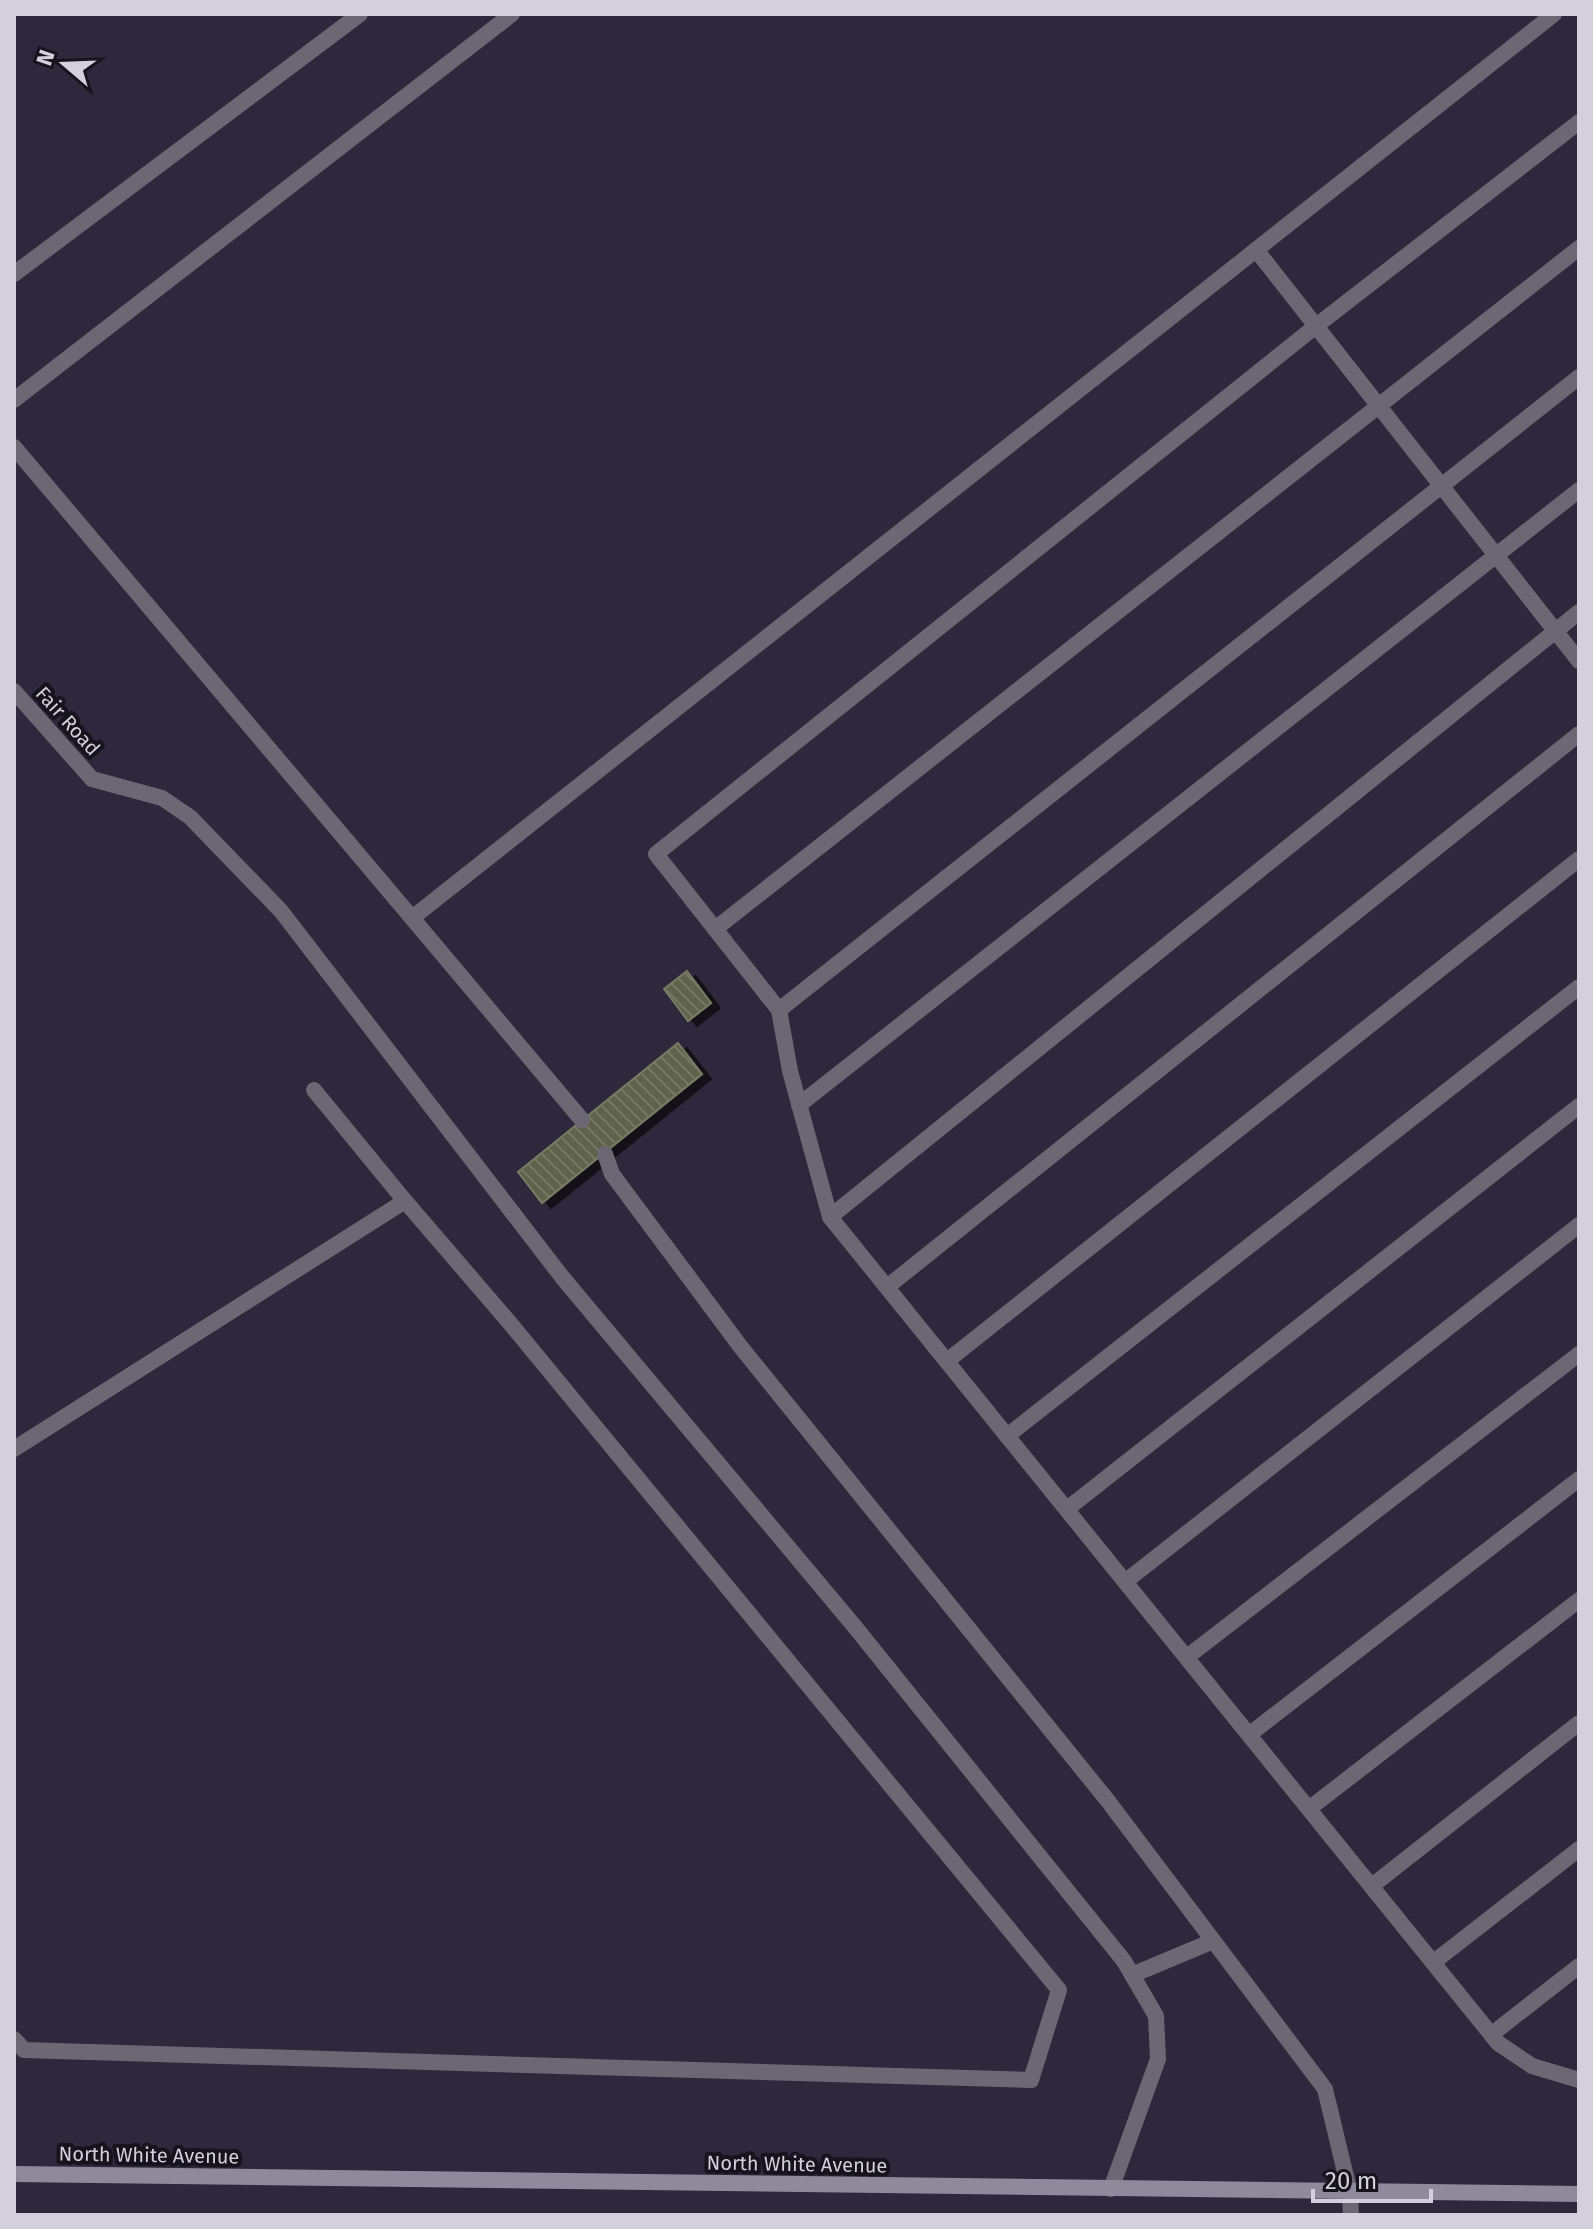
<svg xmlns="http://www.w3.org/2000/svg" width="1593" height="2229" font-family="'Fira Sans',sans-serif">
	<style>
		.building { fill: url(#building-back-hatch); stroke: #767b62; stroke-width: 2; filter: url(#shadow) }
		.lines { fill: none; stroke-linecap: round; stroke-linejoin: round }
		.service { stroke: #6c6873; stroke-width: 16 }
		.minor { stroke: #6c6873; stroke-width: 16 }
		.secondary { stroke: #8f8a9b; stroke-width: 16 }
		.labels { text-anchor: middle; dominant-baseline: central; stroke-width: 8; stroke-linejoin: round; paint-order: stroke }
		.street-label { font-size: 20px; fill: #d3cfdc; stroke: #16131c }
	</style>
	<defs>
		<pattern id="building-back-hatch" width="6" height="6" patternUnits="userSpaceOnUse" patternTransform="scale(2)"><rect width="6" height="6" fill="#5f634b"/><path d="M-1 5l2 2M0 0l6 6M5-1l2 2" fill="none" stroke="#757864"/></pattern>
		<filter id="shadow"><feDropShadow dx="9" dy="5" stdDeviation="0" flood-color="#0009"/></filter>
	</defs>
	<rect width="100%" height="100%" fill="#2f283c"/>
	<g class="building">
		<polygon points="687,971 711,1003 688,1021 664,989"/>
		<polygon points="678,1043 702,1074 542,1203 518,1172"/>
	</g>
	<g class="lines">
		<g class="service">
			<polyline points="1579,122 1316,326 656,854 779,1010 790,1071 830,1217 1498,2043 1532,2066 1579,2080"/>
			<polyline points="1257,251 1579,661"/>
			<polyline points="14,274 360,14"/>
			<polyline points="14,400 512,14"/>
			<polyline points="14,447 412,918"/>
			<polyline points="92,779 162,798 190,817 281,911 562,1277 855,1627 1124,1961 1156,2016 1158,2059 1111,2189"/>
			<polyline points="715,929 1579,248"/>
			<polyline points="779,1010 1579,377"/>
			<polyline points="314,1090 405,1201"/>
			<polyline points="799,1105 1579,490"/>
			<polyline points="582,1120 412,918 1554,14"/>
			<polyline points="605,1154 612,1174 740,1346 1108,1801 1325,2089 1350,2193 1351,2215"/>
			<polyline points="830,1217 1579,612"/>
			<polyline points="887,1287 1579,734"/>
			<polyline points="947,1361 1579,859"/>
			<polyline points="1007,1436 1579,987"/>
			<polyline points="14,1449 405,1201 509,1322 1059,1990 1031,2080 24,2050 14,2039"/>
			<polyline points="1067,1509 1579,1106"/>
			<polyline points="1126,1581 1579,1225"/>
			<polyline points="1187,1657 1579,1354"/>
			<polyline points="1250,1734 1579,1479"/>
			<polyline points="1310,1808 1579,1600"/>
			<polyline points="1373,1885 1579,1723"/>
			<polyline points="1435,1961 1579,1849"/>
			<polyline points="1132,1975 1213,1941"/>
			<polyline points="1492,2034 1579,1966"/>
		</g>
		<polyline class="minor" points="14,691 92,779"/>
		<polyline class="secondary" points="14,2174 1579,2194"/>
	</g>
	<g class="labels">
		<g class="street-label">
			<text transform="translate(68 721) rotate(48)">Fair Road</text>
			<text transform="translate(149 2155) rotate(1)">North White Avenue</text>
			<text transform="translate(797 2164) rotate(1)">North White Avenue</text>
		</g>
	</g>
	<rect width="1593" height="2229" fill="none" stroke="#d3cfdc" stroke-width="32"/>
	<g transform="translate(64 64) rotate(289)" stroke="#16131c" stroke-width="6" paint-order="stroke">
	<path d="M0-6L14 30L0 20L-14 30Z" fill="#d3cfdc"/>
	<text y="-12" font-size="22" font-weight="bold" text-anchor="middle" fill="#d3cfdc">N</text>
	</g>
	<path d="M1313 2189v12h118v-12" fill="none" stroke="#d3cfdc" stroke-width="4"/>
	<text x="1325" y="2189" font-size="24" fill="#d3cfdc" stroke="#16131c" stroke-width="6" paint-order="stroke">20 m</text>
</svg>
